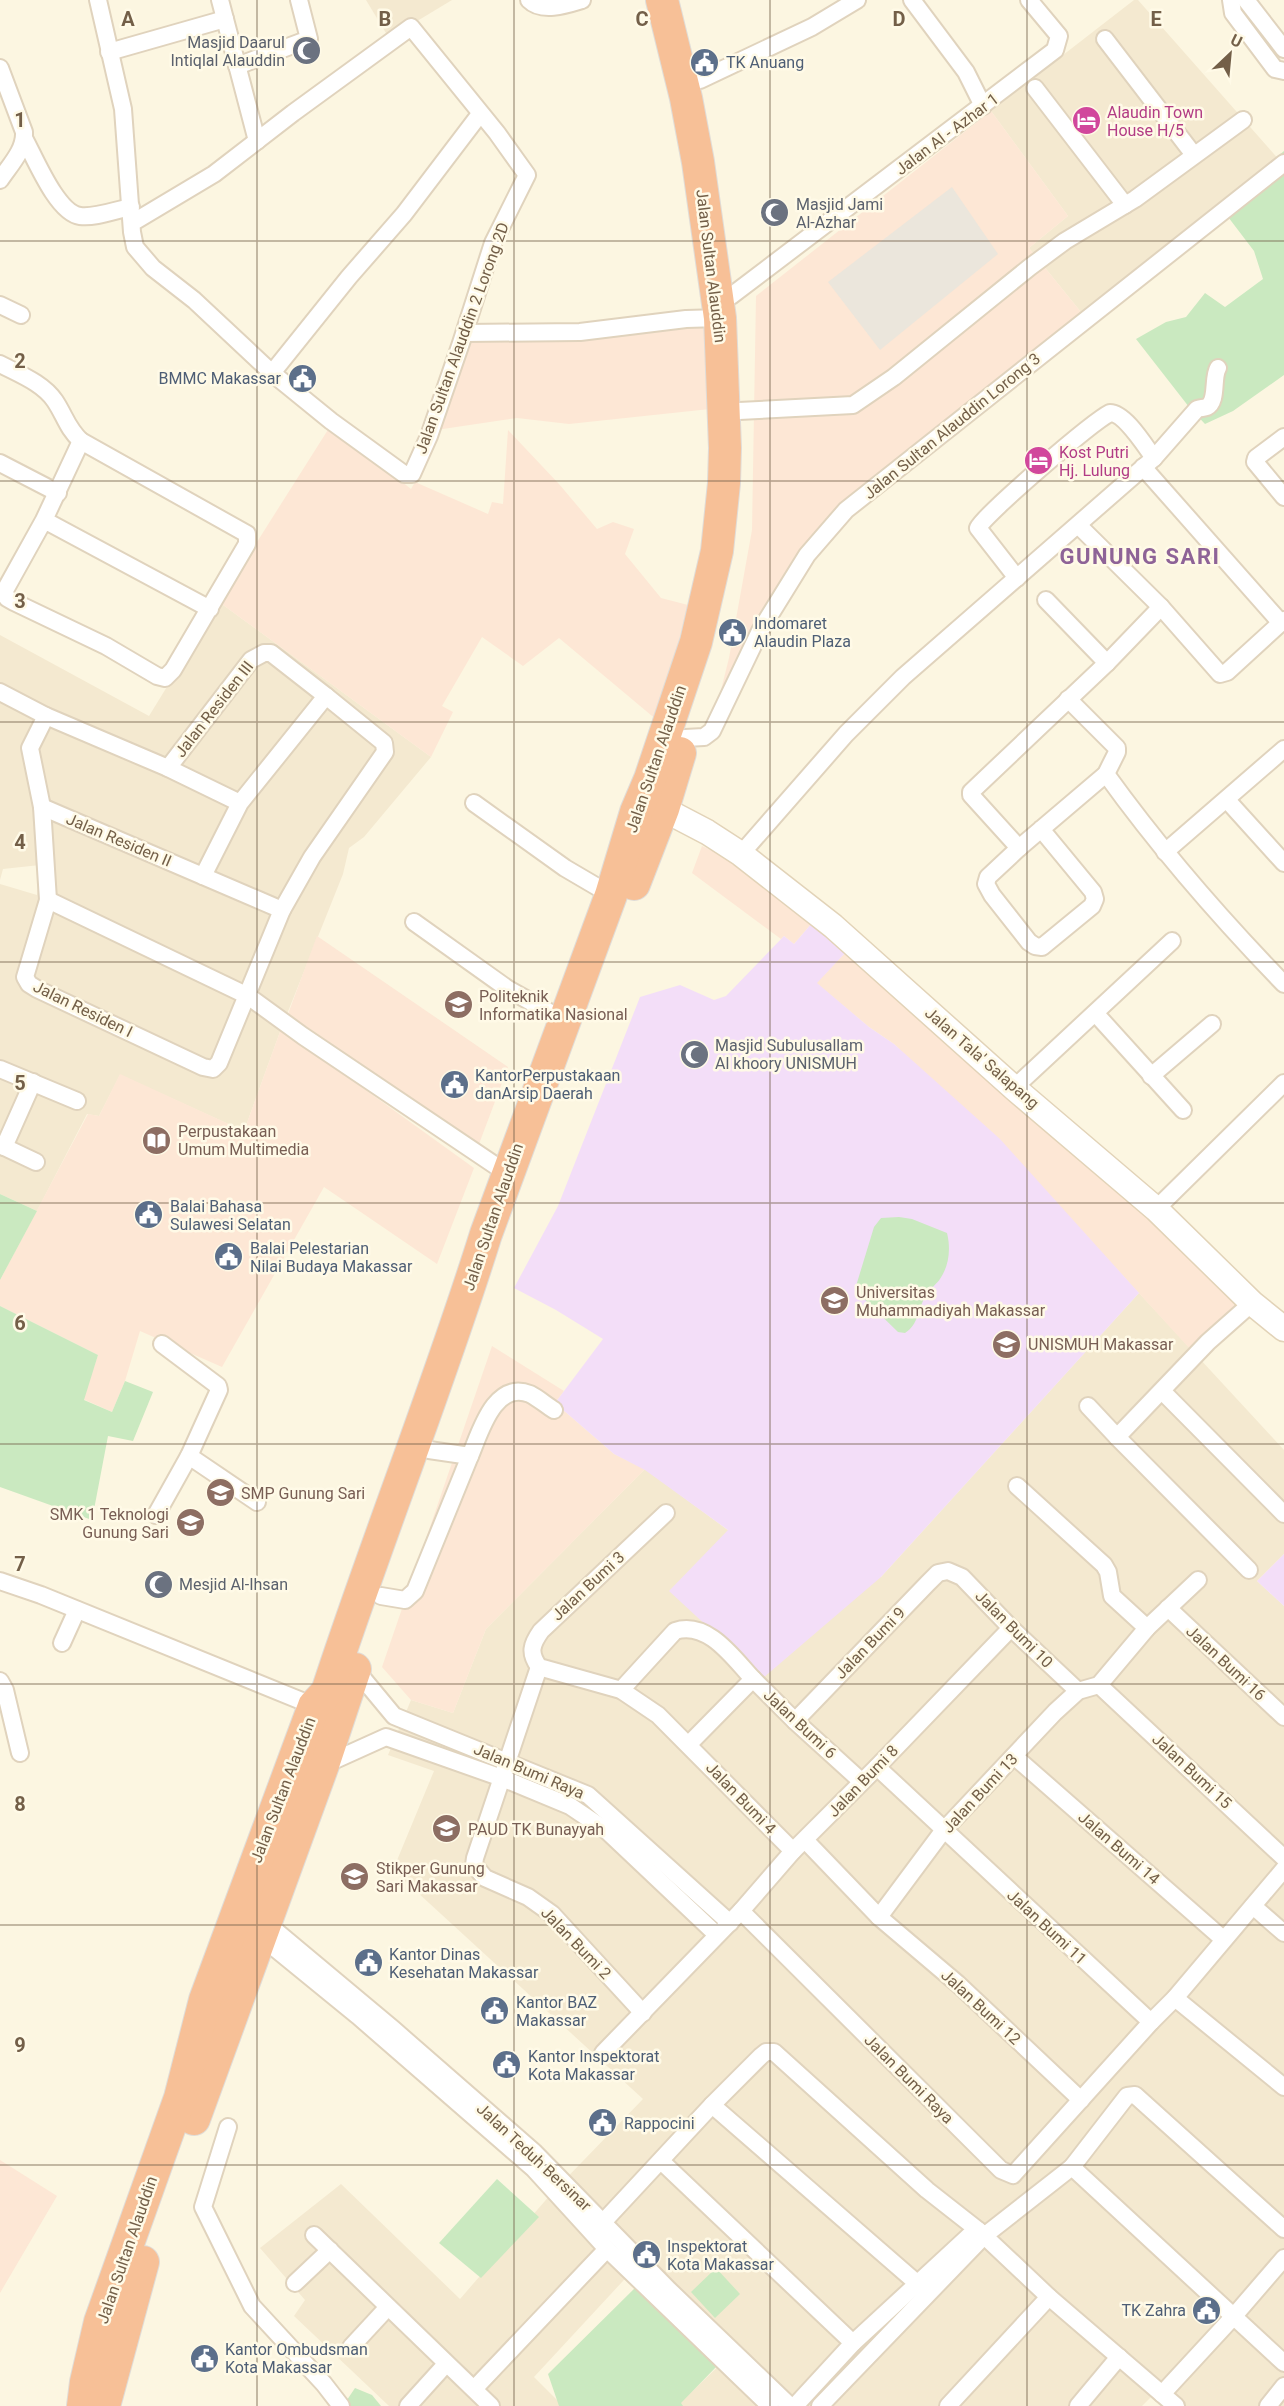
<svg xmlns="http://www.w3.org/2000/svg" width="1284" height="2406" font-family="Roboto,sans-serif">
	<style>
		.residential { fill: #f4e9d0 }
		.commercial { fill: #fde7d5 }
		.industrial { fill: #ebe6dc }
		.education { fill: #f3def8 }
		.green { fill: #cae9c0 }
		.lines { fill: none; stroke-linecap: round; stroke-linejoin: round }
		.street-casing { stroke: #e0d3bd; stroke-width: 20 }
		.secondary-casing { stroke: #e2d3b8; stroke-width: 27 }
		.highway-casing { stroke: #e0dcd7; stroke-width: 34 }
		.street { stroke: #fff; stroke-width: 16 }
		.secondary { stroke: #fff; stroke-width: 24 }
		.highway { stroke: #f7c097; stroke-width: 32 }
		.grid { fill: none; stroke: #735f48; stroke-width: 1.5; stroke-opacity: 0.55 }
		.labels { text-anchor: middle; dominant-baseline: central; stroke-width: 5; stroke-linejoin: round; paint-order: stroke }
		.worship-label { font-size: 16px; fill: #5b616d; stroke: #fffae7; text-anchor: start }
		.service-label { font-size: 16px; fill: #4e5e75; stroke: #fffae7; text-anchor: start }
		.hotel-label { font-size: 16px; fill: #b23c85; stroke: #fffae7; text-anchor: start }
		.street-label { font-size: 16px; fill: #735f48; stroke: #fffae7 }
		.education-label { font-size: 16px; fill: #785e54; stroke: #fffae7; text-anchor: start }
		.district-label { font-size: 22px; font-weight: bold; letter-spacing: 1.5px; fill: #8e6397; stroke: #fffae7 }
		.grid-label { font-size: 20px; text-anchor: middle; font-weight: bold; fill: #735f48; stroke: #fffae7; stroke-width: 5; stroke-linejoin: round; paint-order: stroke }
	</style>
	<rect width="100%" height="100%" fill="#fcf6e1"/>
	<g class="residential">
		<polygon points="366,0 452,0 389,38"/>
		<polygon points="1134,0 1138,0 1281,162 1085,317 1029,248 1068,216 991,111"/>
		<polygon points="219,602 431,757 364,837 349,848 343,874 281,1029 244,1131 120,1075 99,1116 87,1114 37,1211 0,1194 0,884 37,895 40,865 3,869 0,880 0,635 149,716"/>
		<polygon points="1139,1293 1284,1450 1284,1554 1257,1581 1284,1606 1284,2406 1175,2406 1157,2391 1142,2406 677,2406 729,2356 635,2268 534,2377 563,2406 389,2406 294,2316 305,2300 260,2248 341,2184 460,2299 551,2194 643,2099 393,1870 434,1771 388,1755 411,1700 453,1713 486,1629 645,1469 729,1531 881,1577"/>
	</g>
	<g class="commercial">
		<polygon points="991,111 1068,216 1029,248 1085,317 806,544 790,566 755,643 711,730 729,658 752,530 756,296"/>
		<polygon points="705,322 710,409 569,424 517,418 436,430 471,333"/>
		<polygon points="331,425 411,489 415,482 488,514 492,502 503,504 508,430 559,484 597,529 613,522 634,529 625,554 661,598 688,605 658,721 559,638 523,666 482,637 442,706 453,712 431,757 219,602"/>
		<polygon points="702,846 728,858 812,923 794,944 784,936 781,939 692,873"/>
		<polygon points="317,936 508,1067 479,1144 288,1014"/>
		<polygon points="846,952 1244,1298 1191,1350 1060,1207 894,1044 869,1027 816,983"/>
		<polygon points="281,1029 474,1168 437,1264 324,1187 222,1367 140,1331 125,1381 112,1412 83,1399 98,1355 0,1306 0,1280 88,1114 99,1116 120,1074 244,1131"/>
		<polygon points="492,1346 564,1391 555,1403 614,1454 645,1469 486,1629 453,1713 411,1700 382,1667"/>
		<polygon points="0,2160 57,2196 0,2293"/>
	</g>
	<polygon class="industrial" points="952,187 998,254 880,350 828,282"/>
	<g class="education">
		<polygon points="812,923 846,952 817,983 869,1027 894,1044 1000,1139 1139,1293 881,1577 763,1678 669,1591 728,1530 645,1470 614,1454 555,1403 603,1339 556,1310 514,1288 558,1206 640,997 680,985 714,1000 726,996 784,936 794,944"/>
		<polygon points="1284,1554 1284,1606 1257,1581"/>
	</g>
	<g class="green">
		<polygon points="1284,151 1284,375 1233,411 1205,424 1189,407 1136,339 1166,322 1186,317 1205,293 1225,307 1263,279 1254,251 1222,209 1230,196"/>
		<polygon points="0,1194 37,1211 0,1280"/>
		<path d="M899 1217 912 1219 947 1233C951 1249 949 1266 940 1279 936 1285 928 1290 925 1297 917 1311 919 1324 905 1333L898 1332 858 1293 856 1286 874 1227 881 1218Z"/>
		<polygon points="0,1306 98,1355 84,1400 112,1412 125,1381 153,1392 133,1441 108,1436 92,1520 0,1487"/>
		<polygon points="497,2179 539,2217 481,2278 439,2243"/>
		<polygon points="716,2268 740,2294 715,2318 691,2292"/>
		<polygon points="637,2286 717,2366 681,2403 683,2406 559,2406 548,2374"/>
		<polygon points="355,2388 372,2395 381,2406 343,2406"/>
	</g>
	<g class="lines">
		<defs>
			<g id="street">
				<polyline points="98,0 123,109 132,232 135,247 153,268 194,300 272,373 331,421 404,474 412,474 429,436 461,343 493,243 527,175 497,133 411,27 293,113 214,174 132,223"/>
				<polyline points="220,0 257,141"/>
				<path d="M529 0C542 13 566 5 582 0"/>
				<polyline points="912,0 966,72 983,106"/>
				<polyline points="1231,0 1233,13 1275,69 1284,71"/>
				<polyline points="1246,0 1284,49"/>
				<polyline points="1105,39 1194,155"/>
				<polyline points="109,52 225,19"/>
				<polyline points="237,66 309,39 299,0"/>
				<path d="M0 68 24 132C25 150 10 165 0 180"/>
				<polyline points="700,80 812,27 857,0"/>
				<polyline points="1035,88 1125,205"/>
				<path d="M24 138C35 158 57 213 80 216 96 218 115 210 131 207"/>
				<polyline points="731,296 1055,50 1059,36 1029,0"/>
				<polyline points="0,305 21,315"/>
				<polyline points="465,333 580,332 686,319 720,318"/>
				<path d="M0 364C19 374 43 383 55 401 65 416 67 428 81 441"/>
				<polyline points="272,373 349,277 404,214 480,114"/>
				<polyline points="739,411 853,405 894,377 1030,267 1065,241 1135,199 1243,120"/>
				<polyline points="1284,437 1256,458 1255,462 1284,497"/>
				<polyline points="0,463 58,493"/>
				<polyline points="1143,467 1281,623"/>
				<polyline points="44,520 4,592 7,598 14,602 106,646 157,676 165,678 173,670 247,544 247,534 81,441 44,520 210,609"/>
				<polyline points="1078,525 1161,607 1220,674 1227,672 1284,620"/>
				<path d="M1017 578 978 528C985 514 1092 422 1110 413 1125 413 1145 446 1154 458"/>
				<polyline points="1046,600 1107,663"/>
				<polyline points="0,692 46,716"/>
				<polyline points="685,738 704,737 712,731 760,631 807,555 846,510 1284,163"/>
				<polyline points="168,768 46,716 30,748 42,807 48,900 25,977 29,984 37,989 203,1067 213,1069 219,1063 282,910 312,857 385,752 384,743 326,696"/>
				<path d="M1106 774C1160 849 1220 918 1284 984"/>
				<polyline points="1227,800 1284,863"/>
				<polyline points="474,803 565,868 611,895"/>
				<polyline points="42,807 282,910"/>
				<polyline points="1041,829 1093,892 1095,899 1092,906 1042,947 1035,946 1029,942 992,895 986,884 988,877 1019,848 1106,774 1117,752 1117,748 1068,699"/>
				<polyline points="1019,848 971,795 971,792 1107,663 1161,607"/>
				<polyline points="1165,852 1284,749"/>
				<path d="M741 854 846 734 903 677 1154 458 1197 409C1200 408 1204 408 1207 407 1218 401 1212 378 1218 368"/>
				<polyline points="203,876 240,803 326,696 271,653 264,653 251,660 168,768 240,803"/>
				<polyline points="48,900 248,996 303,1036 508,1174"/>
				<polyline points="414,922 508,989 565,1021"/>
				<polyline points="1096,1014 1183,1110"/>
				<polyline points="0,1069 77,1101"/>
				<polyline points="1151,1076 1212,1024"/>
				<polyline points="1014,1088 1172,941"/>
				<polyline points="0,1145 36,1162"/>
				<polyline points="4,1147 33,1082"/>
				<polyline points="1156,1209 1284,1083"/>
				<polyline points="1163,1392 1284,1514"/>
				<polyline points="1088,1406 1117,1437"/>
				<path d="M429 1450 470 1456C480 1433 494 1380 530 1394 538 1398 546 1405 554 1410"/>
				<polyline points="189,1456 257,1502"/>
				<polyline points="1017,1486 1104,1565 1108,1572 1112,1596 1147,1628"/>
				<path d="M666 1513 541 1631C531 1645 529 1653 539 1667L621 1690 658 1715 793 1851"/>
				<polyline points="156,1515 189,1456 219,1390 218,1386 162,1344"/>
				<polyline points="1249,1570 1117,1437 1208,1342 1252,1303"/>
				<polyline points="0,1581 41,1595 314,1706"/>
				<polyline points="381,1596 405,1600 415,1591 470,1456"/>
				<polyline points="1168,1608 1284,1717"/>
				<polyline points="62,1643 77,1610"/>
				<polyline points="539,1667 475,1858 474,1865 485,1878 528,1897 552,1914 643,2013"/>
				<polyline points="355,1669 394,1716 588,1795 730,1923"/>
				<polyline points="0,1681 5,1690 20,1753"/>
				<polyline points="1099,1685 1284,1858"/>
				<path d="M621 1690 675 1631C708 1620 734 1659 753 1679"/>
				<polyline points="795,1721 927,1584 938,1573 948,1571 962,1577 1011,1628 1078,1691"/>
				<polyline points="689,1744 753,1679 795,1721 861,1781"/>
				<polyline points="1014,1756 1223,1939"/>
				<polyline points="324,1765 386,1737 502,1778 570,1806 607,1831 717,1935"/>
				<polyline points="877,1767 1151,2022"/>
				<polyline points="805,1840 879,1917 943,1831 1055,1712 1078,1691 1099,1685 1147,1628 1198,1580"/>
				<polyline points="1253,1906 1284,1933"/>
				<polyline points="741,1911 1001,2170 1013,2175 1151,2022 1175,1998 1284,1869"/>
				<polyline points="879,1917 958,1984 1081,2100"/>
				<polyline points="265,1922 393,2029 534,2152 669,2290 790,2406"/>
				<polyline points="260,1936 358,2016 534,2169 607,2249 770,2406"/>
				<polyline points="1175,1998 1284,2087"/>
				<polyline points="603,2053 741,1911 793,1851 877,1767 1011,1628"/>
				<polyline points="712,2105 918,2284"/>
				<polyline points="228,2127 203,2207 252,2306 324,2384 341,2406"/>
				<polyline points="661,2161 853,2343"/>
				<polyline points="1072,2167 1127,2096 1135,2095 1284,2229"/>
				<polyline points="593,2233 712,2105 761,2056 766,2052 774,2052 927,2190 978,2230 1049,2297 1176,2406"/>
				<polyline points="314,2235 491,2406"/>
				<polyline points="295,2283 330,2250"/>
				<polyline points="351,2347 388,2307"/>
				<polyline points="474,2389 607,2249"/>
				<polyline points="1162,2394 1234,2316 1284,2258"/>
				<polyline points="408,2406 446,2364"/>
				<polyline points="795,2406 853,2343 969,2236 978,2230"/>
				<polyline points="820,2406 984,2236 1072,2167 1284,2363"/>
				<polyline points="948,2406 1049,2297"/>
				<polyline points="1078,2406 1119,2357"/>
				<polyline points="1268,2406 1284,2386"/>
			</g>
			<polyline id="secondary" points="663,809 707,832 741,854 833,926 1014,1088 1156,1209 1252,1303 1284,1329"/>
			<g id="highway">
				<polyline points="634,884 663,809 680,753"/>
				<polyline points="194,2119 323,1765 355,1669"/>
				<path d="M83 2406 86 2382 100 2322 180 2098 205 2000 314 1706 327 1692C377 1539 438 1388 486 1234L611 895 636 812 650 779 696 642 717 551 724 483 725 448 720 318 698 162 686 98 662 0"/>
				<polyline points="104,2406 143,2262"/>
			</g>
		</defs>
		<use href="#street" class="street-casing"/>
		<use href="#secondary" class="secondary-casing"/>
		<use href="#highway" class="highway-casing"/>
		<use href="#street" class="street"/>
		<use href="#secondary" class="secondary"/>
		<use href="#highway" class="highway"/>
	</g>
	<path class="grid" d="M257 0V2406M514 0V2406M770 0V2406M1027 0V2406M0 241H1284M0 481H1284M0 722H1284M0 962H1284M0 1203H1284M0 1444H1284M0 1684H1284M0 1925H1284M0 2165H1284"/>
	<defs>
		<symbol id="mosque-disc" viewBox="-11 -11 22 22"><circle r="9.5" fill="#6b7280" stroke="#fffae7"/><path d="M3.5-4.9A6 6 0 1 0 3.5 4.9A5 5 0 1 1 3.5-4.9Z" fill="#fff"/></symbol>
		<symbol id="civic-disc" viewBox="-11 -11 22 22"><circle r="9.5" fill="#5c6f8a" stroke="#fffae7"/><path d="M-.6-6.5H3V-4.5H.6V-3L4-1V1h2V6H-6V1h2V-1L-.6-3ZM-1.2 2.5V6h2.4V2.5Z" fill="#fff"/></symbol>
		<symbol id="hotel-disc" viewBox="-11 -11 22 22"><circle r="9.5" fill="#d1479c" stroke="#fffae7"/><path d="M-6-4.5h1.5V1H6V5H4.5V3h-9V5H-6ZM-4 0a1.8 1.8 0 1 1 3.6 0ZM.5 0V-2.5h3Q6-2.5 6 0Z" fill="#fff"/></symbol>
		<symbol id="university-disc" viewBox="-11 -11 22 22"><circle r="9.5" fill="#8d6e63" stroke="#fffae7"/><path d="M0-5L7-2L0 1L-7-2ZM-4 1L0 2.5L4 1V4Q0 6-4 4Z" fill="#fff"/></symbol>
		<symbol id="library-disc" viewBox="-11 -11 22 22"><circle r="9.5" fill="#8d6e63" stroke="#fffae7"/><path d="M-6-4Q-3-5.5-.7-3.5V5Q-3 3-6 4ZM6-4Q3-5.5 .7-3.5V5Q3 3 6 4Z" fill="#fff"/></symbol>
		<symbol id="school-disc" viewBox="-11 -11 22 22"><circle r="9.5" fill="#8d6e63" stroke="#fffae7"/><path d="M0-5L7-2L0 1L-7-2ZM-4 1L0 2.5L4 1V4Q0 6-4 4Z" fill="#fff"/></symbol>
	</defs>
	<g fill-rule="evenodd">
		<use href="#mosque-disc" x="290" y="34" width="33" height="33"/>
		<use href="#civic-disc" x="688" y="46" width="33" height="33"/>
		<use href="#hotel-disc" x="1070" y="104" width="33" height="33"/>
		<use href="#mosque-disc" x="758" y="196" width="33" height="33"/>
		<use href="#civic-disc" x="286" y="362" width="33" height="33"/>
		<use href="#hotel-disc" x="1022" y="444" width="33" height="33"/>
		<use href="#civic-disc" x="716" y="616" width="33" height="33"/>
		<use href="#university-disc" x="442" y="988" width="33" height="33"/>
		<use href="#mosque-disc" x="678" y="1038" width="33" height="33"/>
		<use href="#civic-disc" x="438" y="1068" width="33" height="33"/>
		<use href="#library-disc" x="140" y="1124" width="33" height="33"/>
		<use href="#civic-disc" x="132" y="1198" width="33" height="33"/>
		<use href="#civic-disc" x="212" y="1240" width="33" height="33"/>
		<use href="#university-disc" x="818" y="1284" width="33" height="33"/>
		<use href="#school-disc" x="990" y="1328" width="33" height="33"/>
		<use href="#university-disc" x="204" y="1476" width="33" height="33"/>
		<use href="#university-disc" x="174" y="1506" width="33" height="33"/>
		<use href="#mosque-disc" x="142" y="1568" width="33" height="33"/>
		<use href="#school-disc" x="430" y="1812" width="33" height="33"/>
		<use href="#university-disc" x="338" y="1860" width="33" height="33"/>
		<use href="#civic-disc" x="352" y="1946" width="33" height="33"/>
		<use href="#civic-disc" x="478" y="1994" width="33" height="33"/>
		<use href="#civic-disc" x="490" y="2048" width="33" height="33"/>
		<use href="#civic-disc" x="586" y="2106" width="33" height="33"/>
		<use href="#civic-disc" x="630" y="2238" width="33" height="33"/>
		<use href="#civic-disc" x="1190" y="2294" width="33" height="33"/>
		<use href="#civic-disc" x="188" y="2342" width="33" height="33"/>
	</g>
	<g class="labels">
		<g class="worship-label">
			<text x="285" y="42" text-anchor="end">Masjid Daarul<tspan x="285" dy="18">Intiqlal Alauddin</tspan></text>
			<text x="796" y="204">Masjid Jami<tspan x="796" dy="18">Al-Azhar</tspan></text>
			<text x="715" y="1045">Masjid Subulusallam<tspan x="715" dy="18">Al khoory UNISMUH</tspan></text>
			<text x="179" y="1584">Mesjid Al-Ihsan</text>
		</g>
		<g class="service-label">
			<text x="726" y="62">TK Anuang</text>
			<text x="281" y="378" text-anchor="end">BMMC Makassar</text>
			<text x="754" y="623">Indomaret<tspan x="754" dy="18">Alaudin Plaza</tspan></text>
			<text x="475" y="1075">KantorPerpustakaan<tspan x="475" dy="18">danArsip Daerah</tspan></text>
			<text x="170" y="1206">Balai Bahasa<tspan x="170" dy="18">Sulawesi Selatan</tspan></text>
			<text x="250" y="1248">Balai Pelestarian<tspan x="250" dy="18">Nilai Budaya Makassar</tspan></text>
			<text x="389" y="1954">Kantor Dinas<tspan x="389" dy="18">Kesehatan Makassar</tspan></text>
			<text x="516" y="2002">Kantor BAZ<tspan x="516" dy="18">Makassar</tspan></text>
			<text x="528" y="2056">Kantor Inspektorat<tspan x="528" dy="18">Kota Makassar</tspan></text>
			<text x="624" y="2123">Rappocini</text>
			<text x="667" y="2246">Inspektorat<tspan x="667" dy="18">Kota Makassar</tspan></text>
			<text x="1186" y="2310" text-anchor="end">TK Zahra</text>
			<text x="225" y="2349">Kantor Ombudsman<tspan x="225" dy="18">Kota Makassar</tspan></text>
		</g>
		<g class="hotel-label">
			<text x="1107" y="112">Alaudin Town<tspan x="1107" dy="18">House H/5</tspan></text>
			<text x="1059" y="452">Kost Putri<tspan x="1059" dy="18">Hj. Lulung</tspan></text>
		</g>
		<g class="street-label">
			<text transform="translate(947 134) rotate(-37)">Jalan Al - Azhar 1</text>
			<text transform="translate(711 266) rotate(83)">Jalan Sultan Alauddin</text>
			<text transform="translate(462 338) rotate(-70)">Jalan Sultan Alauddin 2 Lorong 2D</text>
			<text transform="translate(952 426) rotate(-39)">Jalan Sultan Alauddin Lorong 3</text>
			<text transform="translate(214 709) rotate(-52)">Jalan Residen III</text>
			<text transform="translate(656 759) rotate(-71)">Jalan Sultan Alauddin</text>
			<text transform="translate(119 840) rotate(23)">Jalan Residen II</text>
			<text transform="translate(83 1009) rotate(26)">Jalan Residen I</text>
			<text transform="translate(982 1058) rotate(41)">Jalan Tala' Salapang</text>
			<text transform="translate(493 1217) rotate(-71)">Jalan Sultan Alauddin</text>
			<text transform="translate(588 1586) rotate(-43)">Jalan Bumi 3</text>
			<text transform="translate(1014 1629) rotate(45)">Jalan Bumi 10</text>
			<text transform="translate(870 1643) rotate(-46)">Jalan Bumi 9</text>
			<text transform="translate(1226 1663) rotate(43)">Jalan Bumi 16</text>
			<text transform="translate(800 1724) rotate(43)">Jalan Bumi 6</text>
			<text transform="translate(529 1771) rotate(23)">Jalan Bumi Raya</text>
			<text transform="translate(1192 1771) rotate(43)">Jalan Bumi 15</text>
			<text transform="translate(863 1781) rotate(-46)">Jalan Bumi 8</text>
			<text transform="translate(283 1790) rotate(-69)">Jalan Sultan Alauddin</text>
			<text transform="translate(980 1793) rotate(-47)">Jalan Bumi 13</text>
			<text transform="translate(741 1798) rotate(46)">Jalan Bumi 4</text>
			<text transform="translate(1119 1848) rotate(41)">Jalan Bumi 14</text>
			<text transform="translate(1047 1927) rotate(43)">Jalan Bumi 11</text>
			<text transform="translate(576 1943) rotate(46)">Jalan Bumi 2</text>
			<text transform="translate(981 2007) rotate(43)">Jalan Bumi 12</text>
			<text transform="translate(909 2079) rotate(45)">Jalan Bumi Raya</text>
			<text transform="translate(534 2157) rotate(43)">Jalan Teduh Bersinar</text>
			<text transform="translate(127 2250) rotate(-71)">Jalan Sultan Alauddin</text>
		</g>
		<g class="education-label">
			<text x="479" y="996">Politeknik<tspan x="479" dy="18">Informatika Nasional</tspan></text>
			<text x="178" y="1131">Perpustakaan<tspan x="178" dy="18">Umum Multimedia</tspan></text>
			<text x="856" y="1292">Universitas<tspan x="856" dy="18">Muhammadiyah Makassar</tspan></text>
			<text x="1028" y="1344">UNISMUH Makassar</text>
			<text x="241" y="1493">SMP Gunung Sari</text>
			<text x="169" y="1514" text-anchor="end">SMK 1 Teknologi<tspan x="169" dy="18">Gunung Sari</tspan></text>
			<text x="468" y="1829">PAUD TK Bunayyah</text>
			<text x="376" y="1868">Stikper Gunung<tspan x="376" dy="18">Sari Makassar</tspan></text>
		</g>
		<g class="district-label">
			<text x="1140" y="556">GUNUNG SARI</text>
		</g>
	</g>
	<g class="grid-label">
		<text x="128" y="26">A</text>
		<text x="385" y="26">B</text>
		<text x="642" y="26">C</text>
		<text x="899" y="26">D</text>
		<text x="1156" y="26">E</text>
		<text x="20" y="127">1</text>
		<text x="20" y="368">2</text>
		<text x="20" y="608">3</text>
		<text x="20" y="849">4</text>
		<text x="20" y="1090">5</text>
		<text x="20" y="1330">6</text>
		<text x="20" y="1571">7</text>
		<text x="20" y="1811">8</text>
		<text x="20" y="2052">9</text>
	</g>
	<g transform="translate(1230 54) rotate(26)" stroke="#fffae7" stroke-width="4.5" paint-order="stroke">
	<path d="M0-4.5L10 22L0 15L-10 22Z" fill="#735f48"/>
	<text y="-9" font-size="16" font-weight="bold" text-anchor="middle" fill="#735f48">U</text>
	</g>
</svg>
